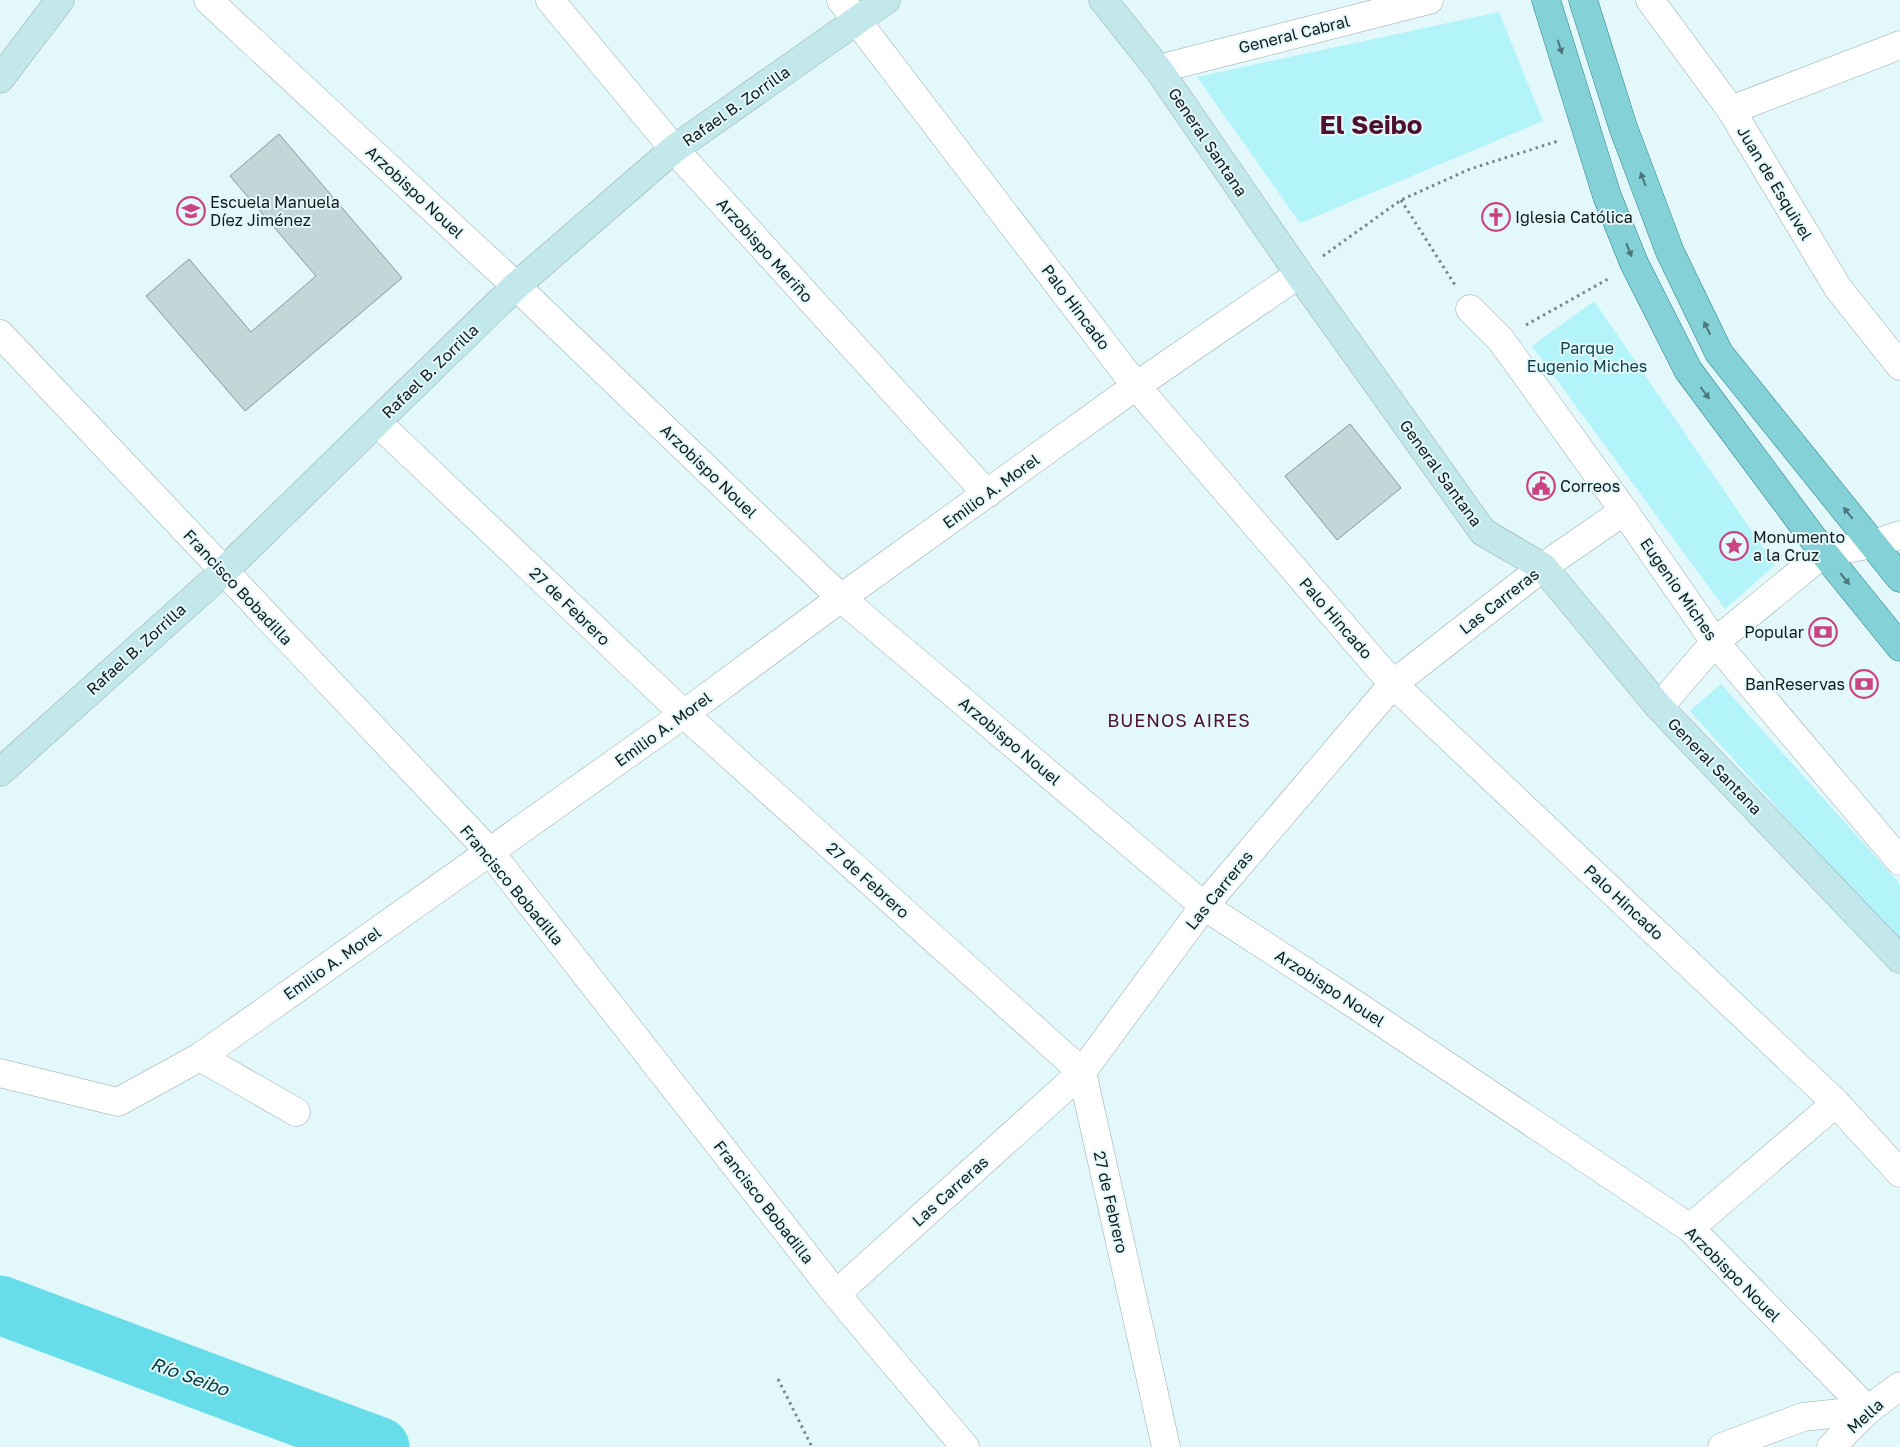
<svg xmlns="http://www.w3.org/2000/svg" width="1900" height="1447" font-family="'Golos Text',sans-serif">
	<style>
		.green { fill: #b3f3fa }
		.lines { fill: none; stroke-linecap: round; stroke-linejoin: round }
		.river { stroke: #68ddea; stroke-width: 59 }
		.building { fill: #c3d7d9; stroke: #84989a }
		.street-casing { stroke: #96a9ab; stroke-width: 29 }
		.secondary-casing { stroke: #96a9ab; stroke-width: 29 }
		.primary-casing { stroke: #277d85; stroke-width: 29 }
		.path { stroke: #788789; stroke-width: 3; stroke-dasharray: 2.5 4; stroke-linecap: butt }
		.street { stroke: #fff; stroke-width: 28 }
		.secondary { stroke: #c2e8ec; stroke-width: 28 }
		.primary { stroke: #85d1d8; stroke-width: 28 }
		.oneway { fill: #4c767a }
		.labels { text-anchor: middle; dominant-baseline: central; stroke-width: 4; stroke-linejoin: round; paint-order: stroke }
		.street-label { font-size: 16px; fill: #121a1b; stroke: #e3f8fb }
		.poi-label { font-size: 16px; fill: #121a1b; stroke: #e3f8fb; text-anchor: start }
		.park-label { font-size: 16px; fill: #0f454b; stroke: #e3f8fb }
		.neighbourhood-label { font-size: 18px; letter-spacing: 1px; fill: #4f0f2f; stroke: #e3f8fb }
		.water-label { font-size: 18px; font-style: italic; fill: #00393e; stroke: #e3f8fb }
		.town-label { font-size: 26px; font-weight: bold; fill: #4f0f2f; stroke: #e3f8fb }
	</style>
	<rect width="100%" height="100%" fill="#e3f8fb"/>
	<g class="green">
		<polygon points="1499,12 1543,121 1300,223 1197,77"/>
		<polygon points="1594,301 1775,565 1725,609 1532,346"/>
		<polygon points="1721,684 1900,884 1900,944 1690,711"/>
	</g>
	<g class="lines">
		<polyline class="river" points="0,1305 380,1447"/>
	</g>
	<g class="building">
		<polygon points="279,134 402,278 245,411 146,296 189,259 251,332 316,276 230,176"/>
		<polygon points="1350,424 1401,488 1337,540 1285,476"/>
	</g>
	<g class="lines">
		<defs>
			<g id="street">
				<polyline points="208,0 516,286 841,598 1204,906 1356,1005 1690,1228 1868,1410"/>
				<polyline points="550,0 674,149 987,494"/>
				<polyline points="841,0 1136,386 1393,684 1836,1103 1900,1173"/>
				<polyline points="1650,0 1731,110 1838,288 1900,366"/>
				<polyline points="1158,69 1429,0"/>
				<polyline points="1731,110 1900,45"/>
				<polyline points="1470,309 1501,340 1624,511 1715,642 1900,861"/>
				<polyline points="0,334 490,852 836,1294 965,1447"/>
				<polyline points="377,422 684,714 1082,1072 1166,1447"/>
				<polyline points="1659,707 1715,642 1824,553 1873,544 1900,535"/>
				<polyline points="200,1057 296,1112"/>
				<polyline points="0,1073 118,1102 200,1057 684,714 841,598 1136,386 1299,274"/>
				<polyline points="1690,1228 1836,1103"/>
				<polyline points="836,1294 1082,1072 1204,906 1393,684 1543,567 1624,511"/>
				<polyline points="1722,1447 1803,1417 1868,1410"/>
				<polyline points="1831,1447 1868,1410 1900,1386"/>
			</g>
			<g id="secondary">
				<polyline points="1103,0 1158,69 1299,274 1483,532 1543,567 1659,707 1900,959"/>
				<polyline points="0,79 60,0"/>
				<polyline points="0,772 223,572 516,286 674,149 886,0"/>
			</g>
			<g id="primary">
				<polyline points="1546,0 1607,196 1634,263 1688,370 1824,553 1900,647"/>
				<polyline points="1583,0 1623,127 1670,252 1719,353 1900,578"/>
			</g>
		</defs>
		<use href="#street" class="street-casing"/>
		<use href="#secondary" class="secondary-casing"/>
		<use href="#primary" class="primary-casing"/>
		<g class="path">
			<polyline points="1401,200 1455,285"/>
			<polyline points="1323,256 1401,200 1470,169 1558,141"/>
			<polyline points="1526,325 1608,279"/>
			<polyline points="778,1379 812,1447"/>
		</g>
		<use href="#street" class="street"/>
		<use href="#secondary" class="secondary"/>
		<use href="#primary" class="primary"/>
	</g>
	<defs><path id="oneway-solid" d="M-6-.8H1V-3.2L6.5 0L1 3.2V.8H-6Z" transform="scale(1.25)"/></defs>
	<g class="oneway">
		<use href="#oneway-solid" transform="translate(1560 47) rotate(73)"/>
		<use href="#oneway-solid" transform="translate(1643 179) rotate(-111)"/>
		<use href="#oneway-solid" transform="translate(1629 250) rotate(68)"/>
		<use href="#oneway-solid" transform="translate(1707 328) rotate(-116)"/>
		<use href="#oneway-solid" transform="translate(1705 393) rotate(53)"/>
		<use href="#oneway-solid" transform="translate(1848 513) rotate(-129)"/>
		<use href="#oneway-solid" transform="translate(1845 579) rotate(51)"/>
	</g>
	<defs>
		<symbol id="school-ring" viewBox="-11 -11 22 22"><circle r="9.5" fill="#e3f8fb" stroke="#ca4383" stroke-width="1.5"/><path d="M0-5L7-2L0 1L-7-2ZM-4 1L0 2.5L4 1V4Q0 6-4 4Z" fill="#ca4383"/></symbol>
		<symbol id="church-ring" viewBox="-11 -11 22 22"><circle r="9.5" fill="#e3f8fb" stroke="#ca4383" stroke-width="1.5"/><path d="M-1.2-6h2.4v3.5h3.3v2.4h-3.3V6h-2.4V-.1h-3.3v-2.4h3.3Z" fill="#ca4383"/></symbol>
		<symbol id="civic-ring" viewBox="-11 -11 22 22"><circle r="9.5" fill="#e3f8fb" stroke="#ca4383" stroke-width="1.5"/><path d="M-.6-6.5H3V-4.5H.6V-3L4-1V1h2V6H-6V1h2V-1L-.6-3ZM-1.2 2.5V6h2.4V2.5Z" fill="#ca4383"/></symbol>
		<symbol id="sight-ring" viewBox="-11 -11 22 22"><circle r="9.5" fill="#e3f8fb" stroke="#ca4383" stroke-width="1.5"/><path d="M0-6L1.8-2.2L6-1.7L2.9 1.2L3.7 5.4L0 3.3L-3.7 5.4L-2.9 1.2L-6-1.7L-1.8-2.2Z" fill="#ca4383"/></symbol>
		<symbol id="bank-ring" viewBox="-11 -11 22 22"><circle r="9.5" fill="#e3f8fb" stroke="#ca4383" stroke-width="1.5"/><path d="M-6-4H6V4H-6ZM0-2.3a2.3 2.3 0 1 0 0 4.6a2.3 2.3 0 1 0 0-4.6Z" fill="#ca4383"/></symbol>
	</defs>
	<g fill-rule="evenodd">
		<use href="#school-ring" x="175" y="195" width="32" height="32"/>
		<use href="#church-ring" x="1480" y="201" width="32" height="32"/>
		<use href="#civic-ring" x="1525" y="470" width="32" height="32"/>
		<use href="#sight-ring" x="1718" y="530" width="32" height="32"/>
		<use href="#bank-ring" x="1807" y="616" width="32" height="32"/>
		<use href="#bank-ring" x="1848" y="668" width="32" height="32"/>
	</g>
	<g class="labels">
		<g class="street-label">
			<text transform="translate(1294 34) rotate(-14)">General Cabral</text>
			<text transform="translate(736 106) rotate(-35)">Rafael B. Zorrilla</text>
			<text transform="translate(1208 142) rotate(56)">General Santana</text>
			<text transform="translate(1775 183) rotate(59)">Juan de Esquivel</text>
			<text transform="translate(415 192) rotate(43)">Arzobispo Nouel</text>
			<text transform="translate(765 250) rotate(48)">Arzobispo Meriño</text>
			<text transform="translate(1076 307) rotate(53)">Palo Hincado</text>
			<text transform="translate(430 371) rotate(-44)">Rafael B. Zorrilla</text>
			<text transform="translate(709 471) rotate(44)">Arzobispo Nouel</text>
			<text transform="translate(1441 473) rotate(54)">General Santana</text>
			<text transform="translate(991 491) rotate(-36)">Emilio A. Morel</text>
			<text transform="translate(238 587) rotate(47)">Francisco Bobadilla</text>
			<text transform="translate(1679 589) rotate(55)">Eugenio Miches</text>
			<text transform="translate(1499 601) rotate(-38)">Las Carreras</text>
			<text transform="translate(570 606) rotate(44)">27 de Febrero</text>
			<text transform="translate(1336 618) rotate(49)">Palo Hincado</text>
			<text transform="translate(136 649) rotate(-42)">Rafael B. Zorrilla</text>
			<text transform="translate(663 729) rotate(-36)">Emilio A. Morel</text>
			<text transform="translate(1010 741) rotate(40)">Arzobispo Nouel</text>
			<text transform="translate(1715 766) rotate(46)">General Santana</text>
			<text transform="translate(868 880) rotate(42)">27 de Febrero</text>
			<text transform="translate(512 885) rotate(50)">Francisco Bobadilla</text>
			<text transform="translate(1219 890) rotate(-51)">Las Carreras</text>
			<text transform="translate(1624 902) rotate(43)">Palo Hincado</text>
			<text transform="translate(332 963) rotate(-35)">Emilio A. Morel</text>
			<text transform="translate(1330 988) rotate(33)">Arzobispo Nouel</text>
			<text transform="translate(950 1191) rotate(-42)">Las Carreras</text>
			<text transform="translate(764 1202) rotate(52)">Francisco Bobadilla</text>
			<text transform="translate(1111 1202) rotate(77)">27 de Febrero</text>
			<text transform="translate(1733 1274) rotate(45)">Arzobispo Nouel</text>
			<text transform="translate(1865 1416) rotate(-42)">Mella</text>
		</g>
		<g class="poi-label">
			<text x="210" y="202">Escuela Manuela<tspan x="210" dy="18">Díez Jiménez</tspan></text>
			<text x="1515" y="217">Iglesia Católica</text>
			<text x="1560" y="486">Correos</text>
			<text x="1753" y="537">Monumento<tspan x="1753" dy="18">a la Cruz</tspan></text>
			<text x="1804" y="632" text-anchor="end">Popular</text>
			<text x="1845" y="684" text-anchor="end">BanReservas</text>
		</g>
		<g class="park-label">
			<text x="1587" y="348">Parque<tspan x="1587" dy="18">Eugenio Miches</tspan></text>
		</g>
		<g class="neighbourhood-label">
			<text x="1179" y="720">BUENOS AIRES</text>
		</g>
		<g class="water-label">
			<text transform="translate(190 1376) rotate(20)">Río Seibo</text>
		</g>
		<g class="town-label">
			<text x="1371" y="124">El Seibo</text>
		</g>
	</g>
</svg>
